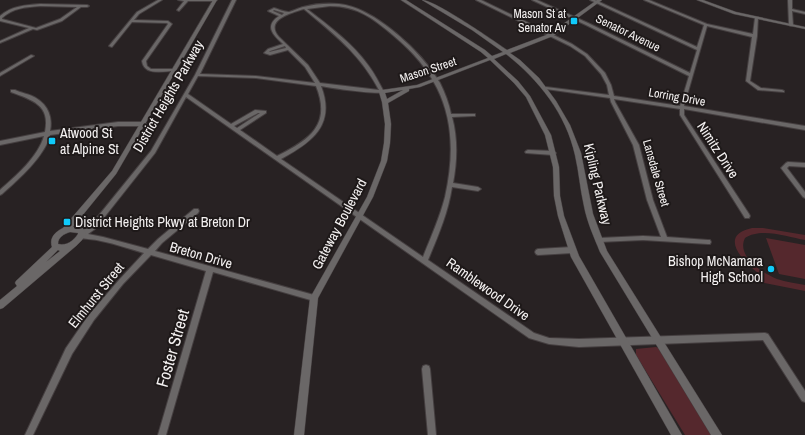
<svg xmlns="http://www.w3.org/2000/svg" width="805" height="435" font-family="'Archivo Narrow',sans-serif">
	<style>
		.green { fill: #55282d }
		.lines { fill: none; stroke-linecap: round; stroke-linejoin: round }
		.minor-casing { stroke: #453f40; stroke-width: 2 }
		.tertiary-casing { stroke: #453f40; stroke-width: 1 }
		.minor { fill: #6a6767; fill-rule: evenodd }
		.tertiary { fill: #6a6767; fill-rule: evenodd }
		.poi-dot { fill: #10cafa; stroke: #1e1919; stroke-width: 1.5 }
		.labels { text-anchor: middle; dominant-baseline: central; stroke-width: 4; stroke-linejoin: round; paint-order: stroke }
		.far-poi-label { font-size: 12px; fill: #f4f1f1; stroke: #1e1919; text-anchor: end }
		.far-street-label { font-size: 12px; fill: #f4f1f1; stroke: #1e1919 }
		.street-label { font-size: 14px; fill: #f4f1f1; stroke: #1e1919 }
		.poi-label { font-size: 14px; fill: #f4f1f1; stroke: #1e1919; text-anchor: start }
		.near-street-label { font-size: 17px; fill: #f4f1f1; stroke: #1e1919 }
	</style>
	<rect width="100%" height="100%" fill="#282223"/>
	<g class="green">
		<path d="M752 228H763L805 235V240C788 237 761 227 745 238 736 256 762 273 777 279 786 282 796 283 805 285V291L759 282 753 275 762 276C747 265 715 236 752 228Z"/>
		<polygon points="766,238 805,245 805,279 779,274"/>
		<polygon points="656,347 660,349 713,435 685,435 636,355 636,349"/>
	</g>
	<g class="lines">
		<defs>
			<g id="minor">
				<path d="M158 0H162L139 14 134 20 168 21 172 24 146 61 147 66 151 69H176V71H174C163 71 144 76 142 61L168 24 167 23 132 22 112 47 109 46 137 12Z"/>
				<polygon points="178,0 217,0 215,1 188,1 179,11 177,10 184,1"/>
				<path d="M232 0H236L200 74 256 76 315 83 305 67 288 50 270 55 264 53 268 49 283 44C273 35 264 26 279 16L268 11 274 8C278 9 284 12 289 12 293 11 299 8 303 7 314 4 328 3 339 4 374 7 423 53 440 83 445 93 449 104 451 114H475V116H473L452 117C458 139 457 162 453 183L478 187 481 189 478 191 452 187C448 213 438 236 428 260L534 333 549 338 579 339 765 333 768 334 805 391V402L802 401 763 340 579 347 549 344 529 338 186 97 155 153 95 229 88 234 103 237 148 249 158 239 194 209H198L199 211 198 213 162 243 155 251 314 295 316 296 317 298 316 300 314 301 213 272 166 435H158L206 271 151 255 123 284 94 320 72 354 33 435H25L66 348 88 316 119 280 144 253C130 249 116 244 101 241 93 239 86 239 79 238L78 236 80 232 91 225 151 151 195 75ZM330 6C358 6 374 19 394 36 447 80 460 130 445 197 440 217 431 237 423 257L281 159C312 142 336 125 321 86 331 88 378 95 384 92 379 83 375 74 368 65 352 43 329 26 307 9ZM304 9C335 35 360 54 379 90L320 83 308 65 279 37C264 20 291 13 304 9ZM274 10 284 13 282 15 273 11ZM285 46 286 48 269 52 270 51ZM198 76 256 78 316 86C332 125 309 140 277 156L240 130 266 113V111L255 110 231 124 188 94ZM258 113H260L237 128 234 126Z"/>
				<polygon points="476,0 481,0 572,44 587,54 605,73 611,85 614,96 680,106 689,76 586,25 532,0 537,0 588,23 690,73 697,50 590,0 595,0 697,47 704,25 644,0 649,0 707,24 753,34 755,18 758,17 757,36 750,81 761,88 782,90 784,91 784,92 758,90 746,81 752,37 707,26 684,106 805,126 805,130 684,109 684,115 749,214 750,216 749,218 745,218 680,115 680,109 614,99 615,102 639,145 653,200 667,237 708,240 710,240 711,242 710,244 708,244 643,240 599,242 597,242 596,240 597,238 599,238 643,236 661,237 647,200 633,145 611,102 610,98 546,89 544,88 546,87 609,95 607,85 601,74 585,56 570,46"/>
				<polygon points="788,0 792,0 792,9 805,12 805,14 792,11 793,25 791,26 789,25"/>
				<path d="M40 4 87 5 89 6 87 7H81L62 21 37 30 33 29 0 43V41L29 28 0 21V16C11 6 26 5 40 4ZM40 6 77 7 60 19 36 28 2 19V18C13 8 26 7 40 6Z"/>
				<polygon points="31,55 34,56 0,76 0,73"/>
				<path d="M11 90H15C21 93 30 94 36 98 48 105 53 118 50 131L118 122H144L146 124 144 126H118L50 135C45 156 18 180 2 194L0 195V190C16 176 38 157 44 136L0 145V141L45 132C51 105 32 100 11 92Z"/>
				<polygon points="528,150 553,151 556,153 553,155 526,153 525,152 526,151"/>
				<polygon points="788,162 805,163 805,167 789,166 787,168 805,192 805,198 803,197 781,168 786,163"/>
				<polygon points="572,247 574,248 575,250 574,252 572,253 538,255 536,254 535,252 536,250 538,249"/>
				<polygon points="426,365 429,366 430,369 436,435 428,435 422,369 423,366"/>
			</g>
			<g id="tertiary">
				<path d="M213 0H217L116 174 73 227 83 228 86 234 82 240 76 246 3 308 0 309V300L17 286 15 283 16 281 52 247C49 238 55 232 63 228L112 171ZM70 232 78 233V234C73 241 67 246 58 244 58 237 64 234 70 232ZM58 250 60 251 46 262Z"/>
				<path d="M401 0H406L485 50 492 56 503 52 472 30 422 0C435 0 494 41 507 50L549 34 597 0H602L553 36 510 53 520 60 539 78 556 101 570 125 581 153 593 214 607 251 722 435H711L600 252C594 237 587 222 584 206 580 189 579 172 575 155 566 114 539 80 506 54L494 59 518 81 530 96 551 135 559 167 560 196 564 216 579 256 682 435H671L571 257 558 216 554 196 553 167 545 135 526 97 514 83 490 60 420 87 409 89V91L388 103 391 124 390 143 387 161 373 197 318 298 304 435H294L310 298 367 197 381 161 384 143 385 124 382 102 379 92 382 90 417 85 488 58 481 52ZM403 90 387 99 385 93Z"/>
				<polygon points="697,0 703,0 736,12 805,27 805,29 734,14"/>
			</g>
		</defs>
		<use href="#minor" class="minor-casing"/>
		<use href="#tertiary" class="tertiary-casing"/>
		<use href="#minor" class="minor"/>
		<use href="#tertiary" class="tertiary"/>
	</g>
	<g class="poi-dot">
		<rect x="570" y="17" width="8" height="8" rx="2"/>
		<rect x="48" y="137" width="8" height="8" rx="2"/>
		<rect x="63" y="218" width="8" height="8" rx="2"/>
		<circle cx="771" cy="269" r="4"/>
	</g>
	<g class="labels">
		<g class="far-poi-label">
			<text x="566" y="14">Mason St at<tspan x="566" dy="14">Senator Av</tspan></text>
		</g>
		<g class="far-street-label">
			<text transform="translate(628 33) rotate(26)">Senator Avenue</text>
			<text transform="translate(428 70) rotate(-18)">Mason Street</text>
			<text transform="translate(677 97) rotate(10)">Lorring Drive</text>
			<text transform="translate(656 173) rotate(74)">Lansdale Street</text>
		</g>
		<g class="street-label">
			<text transform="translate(168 96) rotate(-60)">District Heights Parkway</text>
			<text transform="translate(718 150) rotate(57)">Nimitz Drive</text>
			<text transform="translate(598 184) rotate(77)">Kipling Parkway</text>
			<text transform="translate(339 224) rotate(-62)">Gateway Boulevard</text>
			<text transform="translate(201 255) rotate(16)">Breton Drive</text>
			<text transform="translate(488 289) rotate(35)">Ramblewood Drive</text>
			<text transform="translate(96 295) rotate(-51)">Elmhurst Street</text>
		</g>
		<g class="poi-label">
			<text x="60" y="133">Atwood St<tspan x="60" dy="16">at Alpine St</tspan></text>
			<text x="75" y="222">District Heights Pkwy at Breton Dr</text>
			<text x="763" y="261" text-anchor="end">Bishop McNamara<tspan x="763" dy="16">High School</tspan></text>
		</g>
		<g class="near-street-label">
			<text transform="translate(172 348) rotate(-74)">Foster Street</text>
		</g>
	</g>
</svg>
